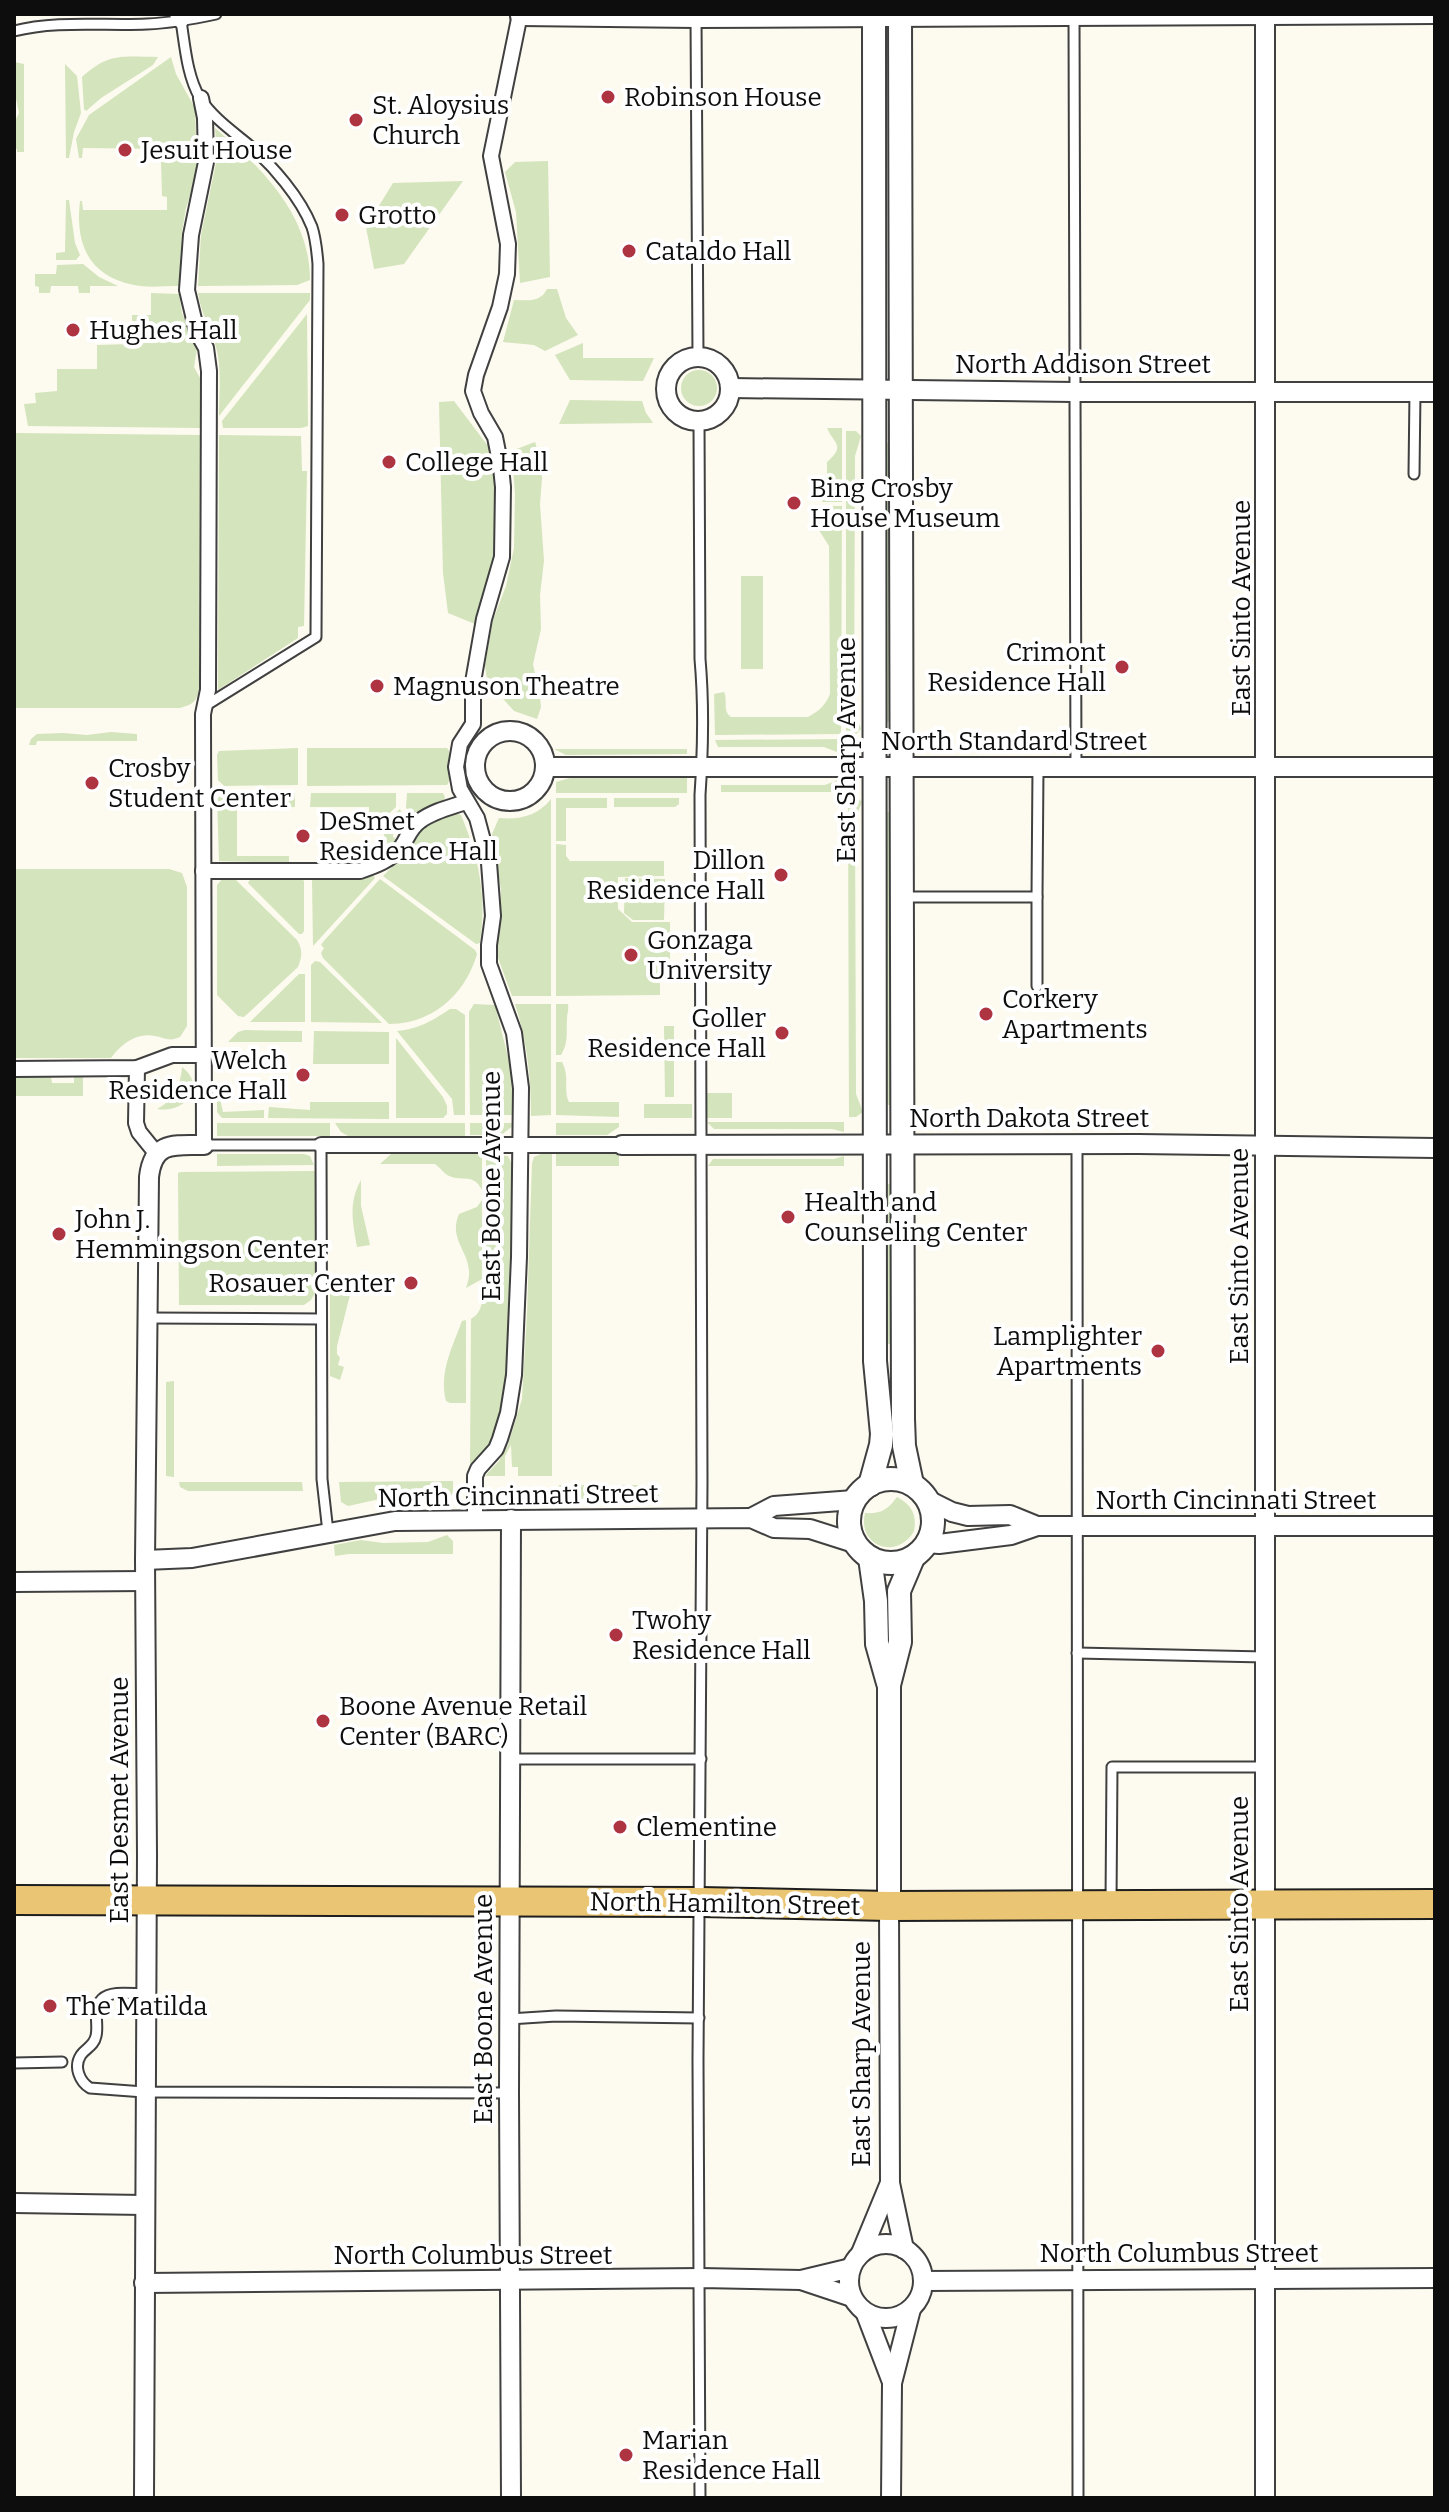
<svg xmlns="http://www.w3.org/2000/svg" width="1449" height="2512" font-family="Bitter,serif">
	<style>
		.green { fill: #d4e4bc }
		.lines { fill: none; stroke-linecap: round; stroke-linejoin: round }
		.service-casing { stroke: #404040; stroke-width: 13 }
		.pedestrian-casing { stroke: #404040; stroke-width: 18 }
		.minor-casing { stroke: #404040; stroke-width: 22 }
		.tertiary-casing { stroke: #404040; stroke-width: 26 }
		.primary-casing { stroke: #1e1e1e; stroke-width: 32 }
		.service { stroke: #fff; stroke-width: 9 }
		.pedestrian { stroke: #fff; stroke-width: 14 }
		.minor { stroke: #fff; stroke-width: 18 }
		.tertiary { stroke: #fff; stroke-width: 22 }
		.primary { stroke: #eac573; stroke-width: 28 }
		.poi-dot { fill: #ae3442; stroke: #fff; stroke-width: 3 }
		.labels { text-anchor: middle; dominant-baseline: central; stroke-width: 8; stroke-linejoin: round; paint-order: stroke }
		.poi-label { font-size: 26px; fill: #0d0d0d; stroke: #fff; text-anchor: start }
		.street-label { font-size: 26px; fill: #0d0d0d; stroke: #fff }
	</style>
	<rect width="100%" height="100%" fill="#fdfaef"/>
	<g class="green">
		<path d="M158 57 153 65 101 98 86 111 84 109 82 77C110 52 122 57 158 57Z"/>
		<path d="M171 57 176 74 195 108 197 162 194 183 186 208 182 231 179 286C164 286 148 288 134 285 88 276 75 243 80 201H82L83 210H167V197L162 196 161 162H167V149L83 148 82 158H79L76 139 89 115Z"/>
		<polygon points="14,62 24,64 24,152 17,152 17,149 14,149 14,123 19,113 14,89"/>
		<polygon points="65,64 77,76 81,113 74,132 69,158 66,158"/>
		<path d="M215 128C261 167 310 215 310 280L297 285 198 286 201 235 217 158Z"/>
		<polygon points="548,161 550,277 520,283 516,212 505,172 515,162"/>
		<polygon points="463,181 404,264 374,269 366,227 393,183"/>
		<polygon points="66,200 69,200 75,243 80,255 76,260 56,260 56,253 65,252"/>
		<polygon points="83,264 99,277 118,286 90,286 90,293 79,293 78,286 51,286 50,293 39,293 39,287 35,286 35,274 56,274 57,265"/>
		<path d="M547 289H557L566 318 578 335 545 351 534 345 503 342 514 300C528 300 540 303 547 289Z"/>
		<polygon points="151,293 179,294 182,313 197,348 194,367 200,378 200,428 28,426 24,404 36,403 35,393 57,391 57,369 97,369 97,345 132,344 132,315 151,315"/>
		<path d="M198 293H310V300L219 416C219 394 222 368 216 347 210 328 201 313 198 293Z"/>
		<polygon points="307,314 308,426 301,428 223,428 222,421"/>
		<polygon points="583,343 583,358 654,358 643,381 570,380 555,355"/>
		<circle cx="699" cy="388" r="18"/>
		<polygon points="570,400 642,401 646,413 653,423 559,424"/>
		<polygon points="454,401 491,450 497,492 495,550 475,624 448,613 443,573 439,402"/>
		<path d="M827 428H842V502H822V484L827 479V462C846 446 834 444 827 428Z"/>
		<polygon points="846,431 856,431 861,436 855,456 854,711 861,729 856,734 846,734"/>
		<path d="M14 433 200 435 199 690C197 702 191 705 180 708H14Z"/>
		<polygon points="219,435 301,436 302,471 307,471 304,626 298,627 298,638 218,690"/>
		<polygon points="535,442 540,459 542,478 540,504 544,561 540,595 541,629 533,664 540,697 541,707 537,719 514,711 487,681 485,665 493,620 506,586 514,548 515,494 512,455 514,450"/>
		<rect x="880" y="443" width="14" height="279"/>
		<path d="M827 506H842L841 734 715 735 714 694 724 692C728 700 722 711 731 717H808C819 711 825 706 830 694L829 546 817 527Z"/>
		<rect x="741" y="576" width="22" height="93"/>
		<polygon points="111,732 137,734 137,741 37,741 36,745 29,745 31,739 37,734 63,733 87,735"/>
		<polygon points="842,739 842,754 824,747 718,747 715,740"/>
		<polygon points="298,748 298,785 224,786 218,780 217,755 219,751"/>
		<path d="M307 748H447C453 754 452 778 447 785L307 786Z"/>
		<polygon points="554,749 687,749 687,754 566,755"/>
		<polygon points="570,778 687,778 687,793 556,793 556,782"/>
		<polygon points="843,778 843,792 721,792 721,785 825,785"/>
		<polygon points="223,793 295,793 295,807 237,808 237,856 289,856 289,863 219,861 217,799"/>
		<polygon points="311,793 396,793 396,807 373,828 373,823 369,823 369,807 310,807"/>
		<polygon points="407,793 443,793 445,797 444,800 414,815 406,808"/>
		<polygon points="848,797 857,797 862,802 855,819 856,1094 863,1112 856,1117 849,1117"/>
		<polygon points="556,798 607,798 607,808 566,808 566,841 556,841"/>
		<polygon points="614,798 679,798 679,804 675,807 614,807"/>
		<path d="M551 799V996H512L497 955 501 890 492 834 499 818C519 820 538 816 551 799Z"/>
		<polygon points="400,809 402,814 393,829 393,837 396,839 391,848 381,855 384,834 374,834"/>
		<polygon points="880,812 895,812 896,1105 881,1105"/>
		<path d="M454 813 461 815C479 858 487 897 480 943L476 944 383 876 408 851 417 834 423 828Z"/>
		<polygon points="556,844 566,845 566,856 570,861 664,861 664,876 618,877 618,909 632,922 670,922 670,959 660,960 660,995 556,996"/>
		<path d="M14 869H169L182 873 187 887V1026L180 1037C169 1042 166 1038 155 1036 137 1032 121 1044 111 1058H14Z"/>
		<polygon points="373,875 375,878 313,946 312,879 363,878"/>
		<path d="M223 878 236 880 297 940C303 950 302 956 298 967L244 1017 238 1016 217 995V885Z"/>
		<polygon points="251,878 301,878 304,881 304,931 302,934 299,934 248,883"/>
		<polygon points="625,878 665,879 664,920 633,920 624,913"/>
		<path d="M380 879 475 950 477 954C465 995 432 1024 389 1024L323 958 321 953 324 948 321 945 323 942Z"/>
		<polygon points="315,961 320,962 382,1023 311,1022 311,965"/>
		<polygon points="299,974 305,974 305,1022 250,1022"/>
		<polygon points="474,1004 495,1005 511,1069 513,1115 470,1115 469,1012"/>
		<path d="M515 1004H551V1115L531 1116C531 1076 527 1041 515 1004Z"/>
		<path d="M556 1004H568C569 1009 567 1014 567 1018 566 1033 569 1041 561 1055H556Z"/>
		<path d="M450 1009H456L465 1015V1115H454L452 1099 397 1031C418 1029 432 1021 450 1009Z"/>
		<polygon points="664,1026 674,1026 674,1097 665,1097"/>
		<polygon points="245,1030 302,1031 302,1042 228,1042 238,1032"/>
		<polygon points="314,1031 389,1032 389,1064 313,1064"/>
		<polygon points="396,1038 443,1097 447,1106 447,1114 443,1118 396,1118"/>
		<path d="M556 1062H562C570 1077 563 1090 569 1102H619V1117L556 1115Z"/>
		<path d="M182 1067C208 1087 184 1114 157 1109 173 1101 181 1085 182 1067Z"/>
		<polygon points="14,1077 51,1077 52,1083 74,1083 74,1077 83,1077 83,1096 14,1096"/>
		<rect x="707" y="1093" width="25" height="25"/>
		<polygon points="217,1099 220,1099 223,1112 264,1110 264,1118 222,1118 217,1112"/>
		<polygon points="310,1102 389,1102 389,1119 268,1118 269,1107 310,1110"/>
		<rect x="644" y="1104" width="48" height="14"/>
		<polygon points="707,1122 844,1122 844,1132 832,1129 714,1129"/>
		<rect x="217" y="1123" width="113" height="13"/>
		<polygon points="335,1123 465,1123 465,1136 348,1136 341,1132"/>
		<polygon points="470,1123 513,1123 513,1126 501,1135 470,1135"/>
		<polygon points="556,1123 619,1123 619,1127 607,1135 556,1135"/>
		<polygon points="217,1154 304,1154 310,1156 314,1165 217,1166"/>
		<path d="M391 1154H482V1190C474 1174 465 1181 452 1177 444 1175 441 1168 435 1164H380Z"/>
		<path d="M486 1154 508 1156 513 1166 507 1350C505 1379 503 1422 487 1447 483 1454 475 1459 470 1466L471 1319C483 1312 484 1299 479 1287L486 1282Z"/>
		<polygon points="541,1154 552,1154 552,1476 518,1476 518,1467 512,1467 511,1445 505,1456 505,1476 485,1476 499,1461 508,1445 522,1399 527,1314 532,1163 534,1157"/>
		<rect x="556" y="1154" width="63" height="12"/>
		<polygon points="844,1156 844,1166 708,1166 713,1159 834,1159"/>
		<polygon points="315,1171 315,1293 311,1300 304,1305 179,1305 178,1173 181,1172"/>
		<path d="M361 1180V1206L370 1245 357 1247C353 1223 348 1203 361 1180Z"/>
		<rect x="882" y="1184" width="14" height="160"/>
		<path d="M482 1200V1279L466 1288C479 1255 446 1244 459 1214L477 1207Z"/>
		<polygon points="330,1283 352,1287 337,1346 337,1354 340,1358 338,1365 344,1367 340,1380 330,1376"/>
		<path d="M466 1320V1403H450L446 1401C439 1372 452 1348 462 1321Z"/>
		<polygon points="174,1381 174,1477 166,1476 166,1382"/>
		<polygon points="453,1481 453,1493 448,1499 380,1499 348,1506 341,1502 339,1482"/>
		<polygon points="179,1482 302,1482 303,1491 188,1491 180,1487"/>
		<polygon points="560,1485 651,1485 661,1498 560,1499 554,1493 554,1489"/>
		<path d="M897 1497C912 1505 917 1515 914 1531 897 1561 857 1546 865 1513 880 1514 888 1510 897 1497Z"/>
		<polygon points="447,1535 453,1541 453,1554 349,1554 335,1556 334,1545 361,1540 383,1543 428,1542"/>
	</g>
	<g class="lines">
		<defs>
			<g id="service">
				<polyline points="1074,14 1076,768"/>
				<polyline points="696,16 698,356"/>
				<path d="M181 21C185 46 187 76 200 98 212 117 232 131 249 145 273 166 300 197 312 227 316 239 317 252 318 264L316 637 205 706"/>
				<path d="M14 31C56 20 104 26 147 24 171 23 193 19 216 14"/>
				<path d="M699 421 700 659C704 704 703 750 700 795L702 1482 698 2060 700 2498"/>
				<polyline points="1414,474 1415,392"/>
				<polyline points="902,897 1037,897 1038,768"/>
				<polyline points="1037,897 1037,986"/>
				<polyline points="1077,1144 1078,2498"/>
				<polyline points="204,1145 321,1145 322,1479 328,1532"/>
				<polyline points="148,1318 321,1319"/>
				<polyline points="1077,1653 1265,1657"/>
				<polyline points="510,1759 701,1759"/>
				<polyline points="1111,1903 1112,1767 1265,1767"/>
				<path d="M145 1994C132 1994 111 1990 102 1999 92 2009 99 2024 96 2036 94 2046 86 2048 81 2055 73 2067 80 2082 90 2088L144 2092 509 2093"/>
				<polyline points="509,2019 556,2016 699,2018"/>
				<polyline points="14,2063 62,2062"/>
			</g>
			<g id="pedestrian">
				<polyline points="177,14 181,21"/>
				<polyline points="201,98 205,118 206,162 191,235 187,290 197,332 206,348 209,371 208,690 203,714 204,1145"/>
				<path d="M203 871H360C375 866 392 860 402 846 408 837 410 828 420 821 433 811 451 807 466 802"/>
				<polyline points="137,1068 136,1123 139,1132 156,1153"/>
				<polyline points="14,1069 137,1068 172,1055 204,1055"/>
				<polyline points="321,1145 622,1145"/>
				<polyline points="475,1519 475,1476 478,1469 496,1449 500,1439 508,1413 514,1375 519,1257 521,1088 514,1033 489,964 489,945 493,916 489,863 477,818 460,789 456,767 460,744 473,724 473,682 484,619 502,557 503,487 501,467 495,437 481,413 473,391 476,375 500,307 507,274 508,244 491,156 520,14"/>
			</g>
			<g id="minor">
				<polyline points="520,16 696,18 1435,14"/>
				<circle cx="698" cy="389" r="32"/>
				<polyline points="731,388 1073,392 1435,392"/>
				<circle cx="510" cy="766" r="35"/>
				<polyline points="545,767 1435,767"/>
				<polyline points="622,1145 1138,1144 1435,1148"/>
				<polyline points="928,1500 952,1512 968,1516 1010,1515 1037,1526"/>
				<polyline points="751,1518 774,1506 854,1500"/>
				<polyline points="511,1519 509,2093 511,2498"/>
				<polyline points="928,1543 939,1544 1011,1535 1037,1526 1435,1526"/>
				<polyline points="145,1560 192,1558 395,1521 751,1518 774,1528 810,1529 854,1543"/>
				<polyline points="14,1582 145,1581"/>
				<polyline points="889,1906 890,2183 904,2249"/>
				<polyline points="14,2203 144,2205"/>
				<circle cx="886" cy="2281" r="37"/>
				<polyline points="861,2253 890,2183"/>
				<polyline points="801,2280 852,2297"/>
				<polyline points="923,2281 1435,2278"/>
				<polyline points="144,2283 701,2278 801,2280 851,2268"/>
				<polyline points="866,2314 892,2382"/>
				<path d="M144 2498 147 1855 145 1560 149 1177C153 1141 174 1145 204 1145"/>
				<polyline points="891,2498 892,2383 911,2309"/>
				<polyline points="1265,2498 1265,14"/>
			</g>
			<g id="tertiary">
				<polyline points="900,14 903,1419 904,1446 912,1484"/>
				<circle cx="891" cy="1521" r="42"/>
				<polyline points="870,1485 881,1445 882,1434 875,1361 874,14"/>
				<polyline points="870,1558 876,1601 877,1644 888,1683"/>
				<polyline points="889,1906 889,1685 900,1642 899,1591 913,1558"/>
			</g>
			<polyline id="primary" points="14,1900 701,1902 889,1906 1435,1904"/>
		</defs>
		<use href="#service" class="service-casing"/>
		<use href="#pedestrian" class="pedestrian-casing"/>
		<use href="#minor" class="minor-casing"/>
		<use href="#tertiary" class="tertiary-casing"/>
		<use href="#primary" class="primary-casing"/>
		<use href="#service" class="service"/>
		<use href="#pedestrian" class="pedestrian"/>
		<use href="#minor" class="minor"/>
		<use href="#tertiary" class="tertiary"/>
		<use href="#primary" class="primary"/>
	</g>
	<g class="poi-dot">
		<circle cx="608" cy="97" r="8"/>
		<circle cx="356" cy="120" r="8"/>
		<circle cx="125" cy="150" r="8"/>
		<circle cx="342" cy="215" r="8"/>
		<circle cx="629" cy="251" r="8"/>
		<circle cx="73" cy="330" r="8"/>
		<circle cx="389" cy="462" r="8"/>
		<circle cx="794" cy="503" r="8"/>
		<circle cx="1122" cy="667" r="8"/>
		<circle cx="377" cy="686" r="8"/>
		<circle cx="92" cy="783" r="8"/>
		<circle cx="303" cy="836" r="8"/>
		<circle cx="781" cy="875" r="8"/>
		<circle cx="631" cy="955" r="8"/>
		<circle cx="986" cy="1014" r="8"/>
		<circle cx="782" cy="1033" r="8"/>
		<circle cx="303" cy="1075" r="8"/>
		<circle cx="788" cy="1217" r="8"/>
		<circle cx="59" cy="1234" r="8"/>
		<circle cx="411" cy="1283" r="8"/>
		<circle cx="1158" cy="1351" r="8"/>
		<circle cx="616" cy="1635" r="8"/>
		<circle cx="323" cy="1721" r="8"/>
		<circle cx="620" cy="1827" r="8"/>
		<circle cx="50" cy="2006" r="8"/>
		<circle cx="626" cy="2455" r="8"/>
	</g>
	<g class="labels">
		<g class="poi-label">
			<text x="624" y="97">Robinson House</text>
			<text x="372" y="105">St. Aloysius<tspan x="372" dy="30">Church</tspan></text>
			<text x="141" y="150">Jesuit House</text>
			<text x="358" y="215">Grotto</text>
			<text x="645" y="251">Cataldo Hall</text>
			<text x="89" y="330">Hughes Hall</text>
			<text x="405" y="462">College Hall</text>
			<text x="810" y="488">Bing Crosby<tspan x="810" dy="30">House Museum</tspan></text>
			<text x="1106" y="652" text-anchor="end">Crimont<tspan x="1106" dy="30">Residence Hall</tspan></text>
			<text x="393" y="686">Magnuson Theatre</text>
			<text x="108" y="768">Crosby<tspan x="108" dy="30">Student Center</tspan></text>
			<text x="319" y="821">DeSmet<tspan x="319" dy="30">Residence Hall</tspan></text>
			<text x="765" y="860" text-anchor="end">Dillon<tspan x="765" dy="30">Residence Hall</tspan></text>
			<text x="647" y="940">Gonzaga<tspan x="647" dy="30">University</tspan></text>
			<text x="1002" y="999">Corkery<tspan x="1002" dy="30">Apartments</tspan></text>
			<text x="766" y="1018" text-anchor="end">Goller<tspan x="766" dy="30">Residence Hall</tspan></text>
			<text x="287" y="1060" text-anchor="end">Welch<tspan x="287" dy="30">Residence Hall</tspan></text>
			<text x="804" y="1202">Health and<tspan x="804" dy="30">Counseling Center</tspan></text>
			<text x="75" y="1219">John J.<tspan x="75" dy="30">Hemmingson Center</tspan></text>
			<text x="395" y="1283" text-anchor="end">Rosauer Center</text>
			<text x="1142" y="1336" text-anchor="end">Lamplighter<tspan x="1142" dy="30">Apartments</tspan></text>
			<text x="632" y="1620">Twohy<tspan x="632" dy="30">Residence Hall</tspan></text>
			<text x="339" y="1706">Boone Avenue Retail<tspan x="339" dy="30">Center (BARC)</tspan></text>
			<text x="636" y="1827">Clementine</text>
			<text x="66" y="2006">The Matilda</text>
			<text x="642" y="2440">Marian<tspan x="642" dy="30">Residence Hall</tspan></text>
		</g>
		<g class="street-label">
			<text x="1083" y="364">North Addison Street</text>
			<text transform="translate(1241 608) rotate(-90)">East Sinto Avenue</text>
			<text x="1014" y="741">North Standard Street</text>
			<text transform="translate(846 750) rotate(-90)">East Sharp Avenue</text>
			<text x="1029" y="1118">North Dakota Street</text>
			<text transform="translate(491 1186) rotate(-90)">East Boone Avenue</text>
			<text transform="translate(1239 1256) rotate(-90)">East Sinto Avenue</text>
			<text transform="translate(518 1496) rotate(-1)">North Cincinnati Street</text>
			<text x="1236" y="1500">North Cincinnati Street</text>
			<text transform="translate(119 1800) rotate(-90)">East Desmet Avenue</text>
			<text transform="translate(725 1904) rotate(1)">North Hamilton Street</text>
			<text transform="translate(1239 1904) rotate(-90)">East Sinto Avenue</text>
			<text transform="translate(483 2009) rotate(-90)">East Boone Avenue</text>
			<text transform="translate(861 2054) rotate(-90)">East Sharp Avenue</text>
			<text x="1179" y="2253">North Columbus Street</text>
			<text x="473" y="2255">North Columbus Street</text>
		</g>
	</g>
	<rect width="1449" height="2512" fill="none" stroke="#0d0d0d" stroke-width="32"/>
</svg>
